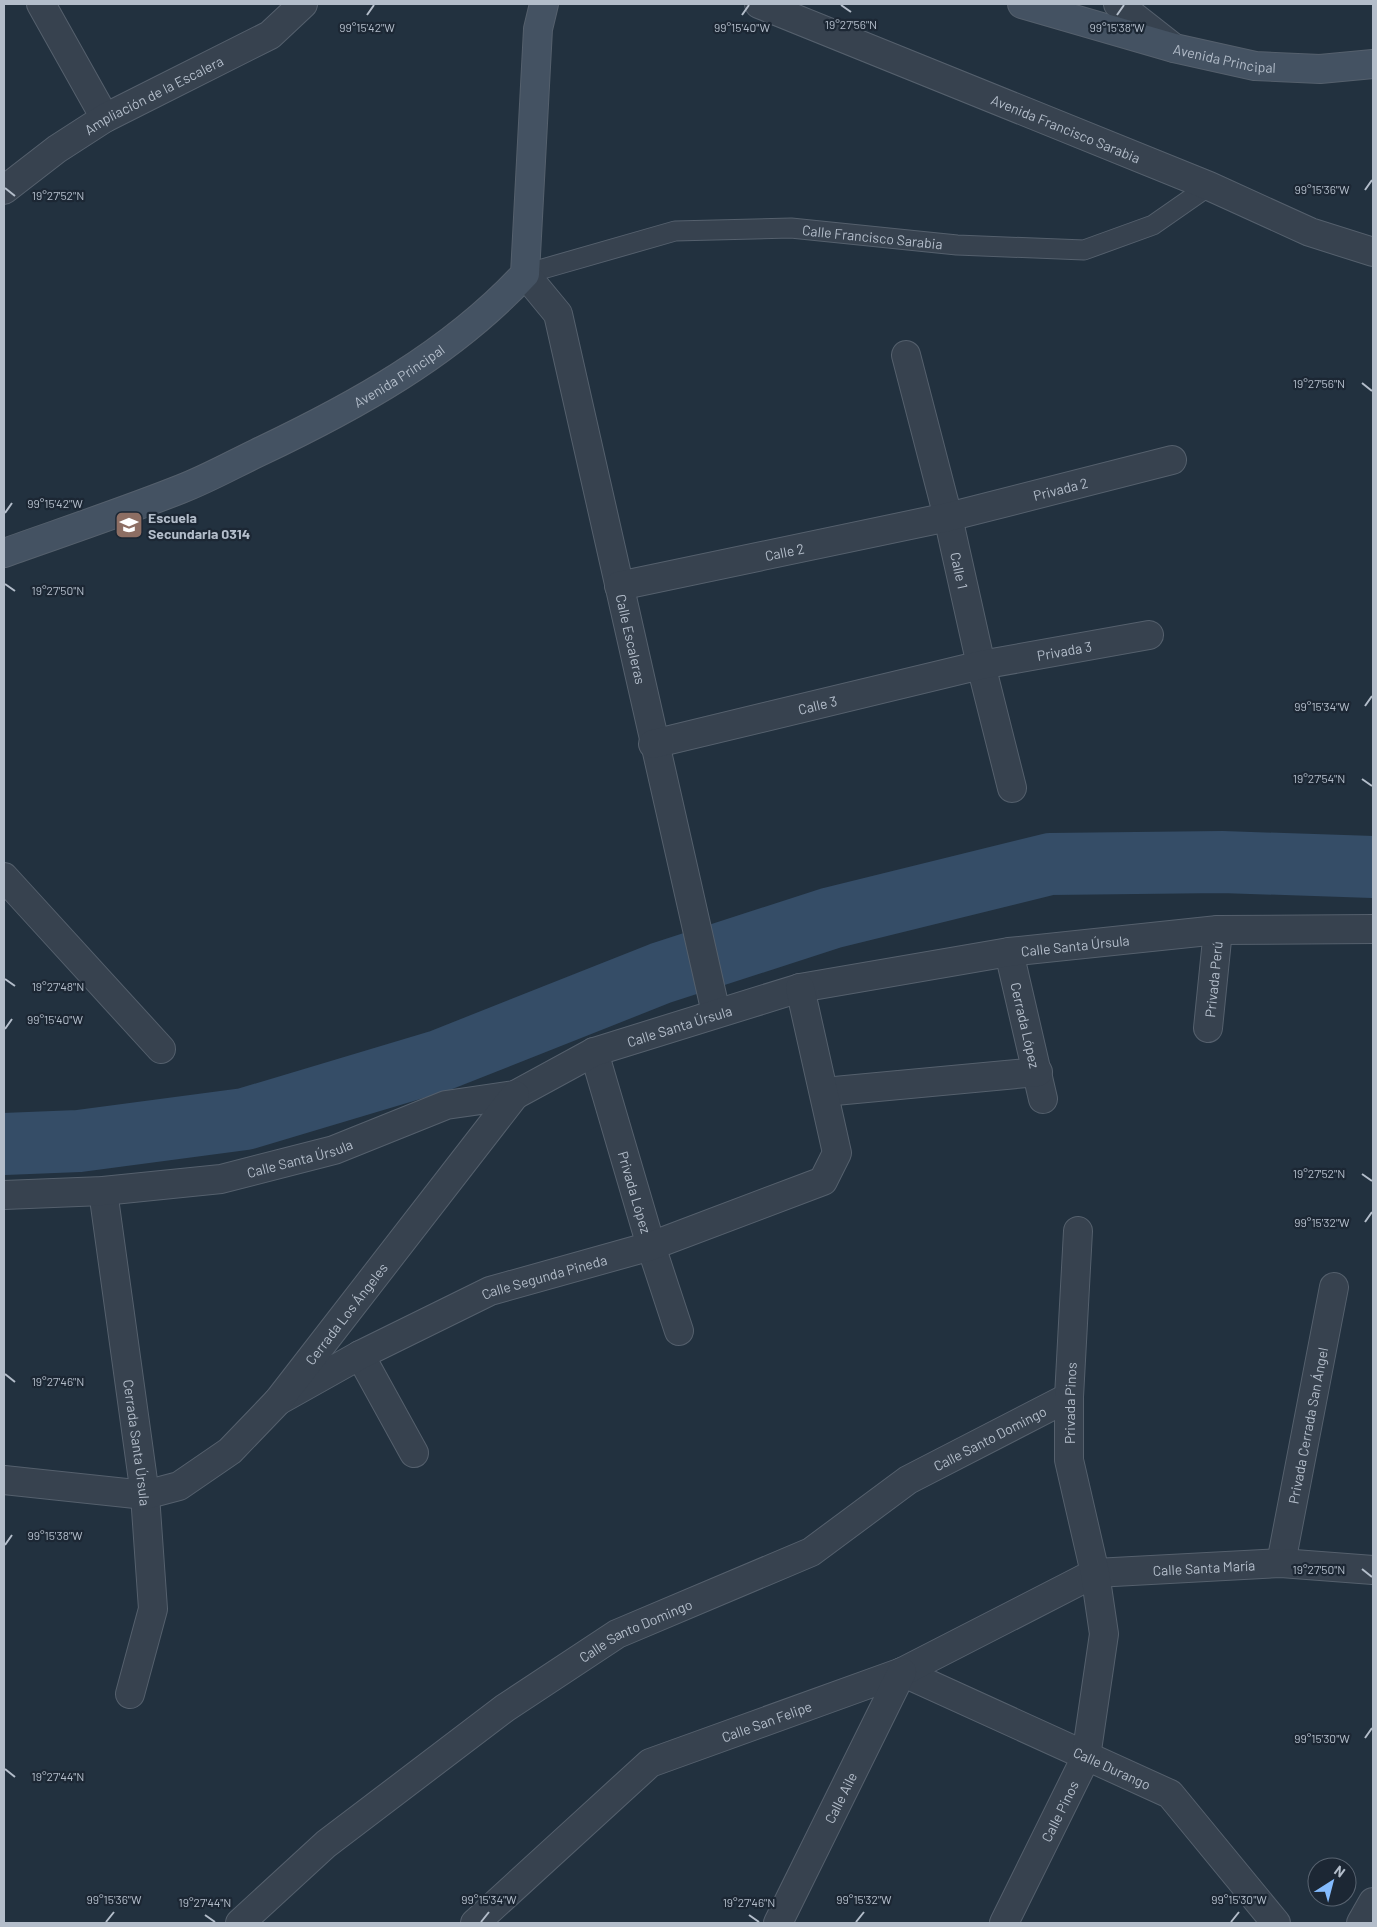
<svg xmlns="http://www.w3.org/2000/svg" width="1377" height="1927" font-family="Barlow,sans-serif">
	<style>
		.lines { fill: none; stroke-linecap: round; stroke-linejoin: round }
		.river { stroke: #354d67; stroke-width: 62 }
		.lane-casing { stroke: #55606d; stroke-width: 21 }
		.street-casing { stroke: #55606d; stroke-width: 30 }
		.secondary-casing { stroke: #55606d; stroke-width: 30 }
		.lane { stroke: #37424f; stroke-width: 19 }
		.street { stroke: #37424f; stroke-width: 28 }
		.secondary { stroke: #445262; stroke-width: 28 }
		.ticks { fill: none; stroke: #b3bdca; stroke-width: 2 }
		.labels { text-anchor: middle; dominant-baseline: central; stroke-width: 4.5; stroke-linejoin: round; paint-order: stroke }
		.street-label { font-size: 14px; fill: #b3bdca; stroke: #1c2734 }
		.poi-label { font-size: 14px; font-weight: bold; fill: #b3bdca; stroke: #1c2734; text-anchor: start }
		.ticks-label { font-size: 12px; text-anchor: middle; fill: #b3bdca; stroke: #1c2734; stroke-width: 4.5; stroke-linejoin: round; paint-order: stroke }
	</style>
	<rect width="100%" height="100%" fill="#22313f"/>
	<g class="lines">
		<polyline class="river" points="4,1144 79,1141 245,1119 439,1061 661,973 831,918 1050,864 1222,862 1373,867"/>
		<defs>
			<g id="lane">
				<path id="s1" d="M525 274 675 231 791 228 957 245 1084 250 1153 225 1209 186"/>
			</g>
			<g id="street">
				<polyline points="41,4 105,118"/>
				<path id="s2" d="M759 4 1209 186 1310 232 1373 252"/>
				<polyline points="1118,4 1174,48"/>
				<path id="s3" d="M4 190 57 149 105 118 270 35 303 4"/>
				<path id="s4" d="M525 274 558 314 716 1013"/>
				<path id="s5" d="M906 355 948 517 981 665 1012 788"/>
				<path id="s6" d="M619 586 948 517 1172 460"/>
				<path id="s7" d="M653 744 981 665 1149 635"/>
				<polyline points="4,877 161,1049"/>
				<path id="s8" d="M1009 952 1043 1099"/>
				<path id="s9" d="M1208 1028 1218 930"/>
				<path id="s10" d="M594 1052 651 1246 679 1331"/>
				<polyline points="824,1092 1038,1072"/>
				<path id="s11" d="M103 1191 145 1495 153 1609 130 1694"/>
				<path id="s12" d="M4 1195 103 1191 221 1179 334 1150 446 1105 515 1095 594 1052 800 988 1009 952 1218 930 1373 929"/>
				<polyline points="360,1355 414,1453"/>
				<path id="s13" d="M278 1401 360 1355 490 1291 651 1246 823 1181 837 1153 800 988"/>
				<path id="s14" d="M4 1480 145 1495 179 1486 230 1451 278 1401 515 1095"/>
				<path id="s15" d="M1281 1563 1334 1287"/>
				<path id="s16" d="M902 1672 1170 1794 1276 1923"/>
				<path id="s17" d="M240 1923 326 1844 505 1708 617 1634 811 1552 908 1480 1069 1397"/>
				<path id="s18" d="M475 1923 650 1763 902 1672 1095 1573 1281 1563 1373 1570"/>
				<path id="s19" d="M778 1923 902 1672"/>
				<path id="s20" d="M1004 1923 1086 1757 1104 1634 1095 1573 1069 1460V1397L1078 1231"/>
				<polyline points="1361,1923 1373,1902"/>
			</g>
			<g id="secondary">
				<path id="s21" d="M1022 4 1174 48 1255 66 1320 69 1373 64"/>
				<path id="s22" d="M4 553C63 532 123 512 181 489 207 479 232 465 257 453 354 407 451 354 525 274L538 29 544 4"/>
			</g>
		</defs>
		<use href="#lane" class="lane-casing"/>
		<use href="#street" class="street-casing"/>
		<use href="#secondary" class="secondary-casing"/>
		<use href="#lane" class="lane"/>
		<use href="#street" class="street"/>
		<use href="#secondary" class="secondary"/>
	</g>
	<path class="ticks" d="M841 5 851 12M367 15 374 5M742 15 749 5M1117 15 1124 5M5 188 15 196M1365 190 1372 180M1362 383 1372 391M5 513 12 503M5 584 15 591M1365 706 1372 696M1362 779 1372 786M5 979 15 986M5 1029 12 1019M1362 1174 1372 1181M1365 1222 1372 1212M5 1374 15 1382M5 1545 12 1535M1362 1569 1372 1577M1365 1738 1372 1728M5 1769 15 1777M205 1915 215 1922M749 1915 759 1922M106 1922 114 1912M481 1922 489 1912M856 1922 864 1912M1231 1922 1239 1912"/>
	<defs>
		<symbol id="school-square" viewBox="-11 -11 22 22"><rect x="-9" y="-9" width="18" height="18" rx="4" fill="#8d6e63" stroke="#1c2734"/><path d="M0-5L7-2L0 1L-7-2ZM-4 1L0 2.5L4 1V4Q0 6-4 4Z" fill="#fff"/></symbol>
	</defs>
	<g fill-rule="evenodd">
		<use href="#school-square" x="113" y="509" width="32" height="32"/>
	</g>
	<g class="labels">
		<g class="street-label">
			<text stroke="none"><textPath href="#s21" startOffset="210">Avenida Principal</textPath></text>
			<text stroke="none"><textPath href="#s3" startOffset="178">Ampliación de la Escalera</textPath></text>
			<text stroke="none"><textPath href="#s2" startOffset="331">Avenida Francisco Sarabia</textPath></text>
			<text stroke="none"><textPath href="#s1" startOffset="354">Calle Francisco Sarabia</textPath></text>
			<text stroke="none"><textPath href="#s22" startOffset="434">Avenida Principal</textPath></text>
			<text stroke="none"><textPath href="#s6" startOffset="452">Privada 2</textPath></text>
			<text stroke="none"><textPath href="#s6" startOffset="169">Calle 2</textPath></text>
			<text stroke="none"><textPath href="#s5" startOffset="222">Calle 1</textPath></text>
			<text stroke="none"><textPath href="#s4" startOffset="385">Calle Escaleras</textPath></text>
			<text stroke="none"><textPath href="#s7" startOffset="422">Privada 3</textPath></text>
			<text stroke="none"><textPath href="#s7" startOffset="169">Calle 3</textPath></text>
			<text stroke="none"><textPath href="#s12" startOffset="1109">Calle Santa Úrsula</textPath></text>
			<text stroke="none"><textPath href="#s9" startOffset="49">Privada Perú</textPath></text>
			<text stroke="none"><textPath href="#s12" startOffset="704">Calle Santa Úrsula</textPath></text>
			<text stroke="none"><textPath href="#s8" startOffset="75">Cerrada López</textPath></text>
			<text stroke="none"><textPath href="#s12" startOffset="299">Calle Santa Úrsula</textPath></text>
			<text stroke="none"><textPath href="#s10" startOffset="146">Privada López</textPath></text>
			<text stroke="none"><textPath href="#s13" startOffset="295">Calle Segunda Pineda</textPath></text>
			<text stroke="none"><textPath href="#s14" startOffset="419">Cerrada Los Ángeles</textPath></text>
			<text stroke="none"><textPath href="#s20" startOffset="544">Privada Pinos</textPath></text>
			<text stroke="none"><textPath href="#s15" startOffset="140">Privada Cerrada San Ángel</textPath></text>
			<text stroke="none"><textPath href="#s17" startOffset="899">Calle Santo Domingo</textPath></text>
			<text stroke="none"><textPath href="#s11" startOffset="254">Cerrada Santa Úrsula</textPath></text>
			<text stroke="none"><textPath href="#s18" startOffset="831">Calle Santa María</textPath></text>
			<text stroke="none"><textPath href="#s17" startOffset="494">Calle Santo Domingo</textPath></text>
			<text stroke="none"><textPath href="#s18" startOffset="361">Calle San Felipe</textPath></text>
			<text stroke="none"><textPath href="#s16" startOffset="231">Calle Durango</textPath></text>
			<text stroke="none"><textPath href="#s19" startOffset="140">Calle Aile</textPath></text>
			<text stroke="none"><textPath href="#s20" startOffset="125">Calle Pinos</textPath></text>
		</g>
		<g class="poi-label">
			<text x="148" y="517">Escuela<tspan x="148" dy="16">Secundaria 0314</tspan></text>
		</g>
	</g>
	<g class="ticks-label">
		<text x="851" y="29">19°27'56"N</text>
		<text x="367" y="32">99°15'42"W</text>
		<text x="742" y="32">99°15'40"W</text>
		<text x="1117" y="32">99°15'38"W</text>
		<text x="1322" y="194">99°15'36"W</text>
		<text x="58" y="200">19°27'52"N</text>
		<text x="1319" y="388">19°27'56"N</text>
		<text x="55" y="508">99°15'42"W</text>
		<text x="58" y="595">19°27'50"N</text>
		<text x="1322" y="711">99°15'34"W</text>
		<text x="1319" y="783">19°27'54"N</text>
		<text x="58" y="991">19°27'48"N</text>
		<text x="55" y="1024">99°15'40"W</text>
		<text x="1319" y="1178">19°27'52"N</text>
		<text x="1322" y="1227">99°15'32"W</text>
		<text x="58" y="1386">19°27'46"N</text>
		<text x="55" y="1540">99°15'38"W</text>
		<text x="1319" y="1574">19°27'50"N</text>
		<text x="1322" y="1743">99°15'30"W</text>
		<text x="58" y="1781">19°27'44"N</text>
		<text x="114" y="1904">99°15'36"W</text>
		<text x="489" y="1904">99°15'34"W</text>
		<text x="864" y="1904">99°15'32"W</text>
		<text x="1239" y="1904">99°15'30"W</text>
		<text x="205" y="1907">19°27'44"N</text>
		<text x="749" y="1907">19°27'46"N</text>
	</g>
	<rect width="1377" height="1927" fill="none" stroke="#b3bdca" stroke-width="10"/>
	<g transform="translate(1332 1882) rotate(36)"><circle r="24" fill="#1c2734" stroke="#586370"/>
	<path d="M0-4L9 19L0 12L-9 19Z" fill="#84bbfe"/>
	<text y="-8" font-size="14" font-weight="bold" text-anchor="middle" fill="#b3bdca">N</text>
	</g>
</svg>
